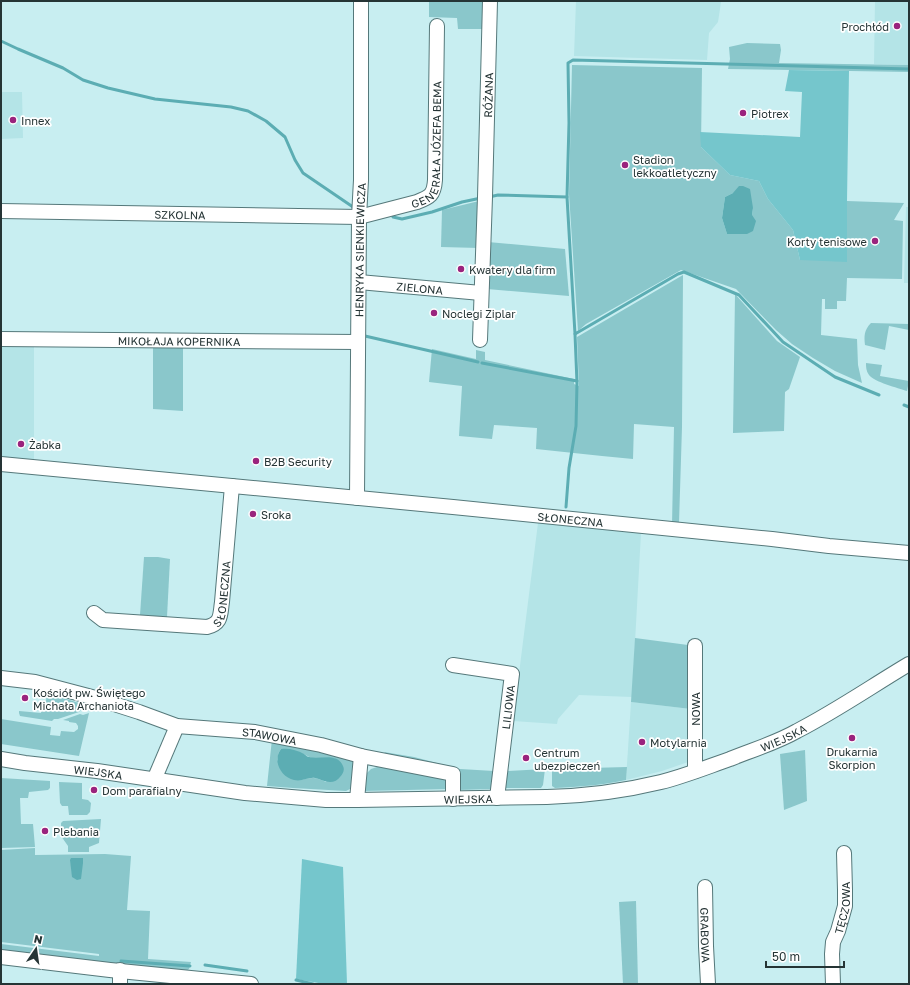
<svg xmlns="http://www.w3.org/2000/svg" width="910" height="985" font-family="'Golos Text',sans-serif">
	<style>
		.built { fill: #b4e4e7 }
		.green { fill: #8ac7cb; fill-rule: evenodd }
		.forest { fill: #75c6cc }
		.water { fill: #5cadb3 }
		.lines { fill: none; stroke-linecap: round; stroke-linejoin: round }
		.stream { stroke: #5cadb3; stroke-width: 3 }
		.minor-casing { stroke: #55787a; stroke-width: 16 }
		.minor { stroke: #fff; stroke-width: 14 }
		.poi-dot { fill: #9a237d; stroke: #fff; stroke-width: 1.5 }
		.labels { text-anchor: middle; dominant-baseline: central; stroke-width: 3.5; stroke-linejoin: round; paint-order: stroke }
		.poi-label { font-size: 11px; fill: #253435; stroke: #fff; text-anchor: start }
		.street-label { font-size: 11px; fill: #253435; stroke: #fff }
	</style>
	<rect width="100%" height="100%" fill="#c8eef1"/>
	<g class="built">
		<polygon points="576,1 721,1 720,9 718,22 709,33 707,60 574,56"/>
		<polygon points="875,1 909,1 909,65 874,64"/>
		<polygon points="1,92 22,92 23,138 1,139"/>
		<polygon points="906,207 909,207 909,283 904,283"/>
		<polygon points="1,344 34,344 34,461 1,460"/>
		<polygon points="538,523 641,533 632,697 579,695 558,719 557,724 513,721"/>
		<polygon points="631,702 691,709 691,761 662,771 626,780"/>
	</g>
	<g class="green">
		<polygon points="429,1 484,1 483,29 458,29 457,18 429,17"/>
		<polygon points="747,43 780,44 781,50 779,63 909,65 909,72 728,69 730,59 729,47"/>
		<path d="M572 65 702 68 701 147 730 175 759 181 768 199 793 230 800 260 847 220V201L904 203 894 220 903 221 902 279 847 278 846 301H837V309H825V299H822L821 335 857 339 858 365 862 383 835 371 813 358 792 344 776 330 736 289 681 270 586 324 578 331 569 194ZM733 193 753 208 752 215 727 234 722 218 725 197Z"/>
		<polygon points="479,201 479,248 441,247 442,210"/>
		<polygon points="488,242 565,249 569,296 487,289"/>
		<polygon points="683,275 682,427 679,523 672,525 674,427 634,424 633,459 602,456 536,449 537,428 494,425 492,439 459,436 462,386 429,382 432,349 476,359 476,350 485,352 485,360 574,379 574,384 579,386 577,337"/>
		<polygon points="735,294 777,341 800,357 789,389 785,392 784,431 733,433"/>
		<path d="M871 323 909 324V330L889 326 885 350 865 345C864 336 864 330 871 323Z"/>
		<polygon points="153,345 183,345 183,411 153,409"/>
		<path d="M866 363 882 365 880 376 909 381 907 391C898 388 874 382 869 375 866 371 866 367 866 363Z"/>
		<polygon points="144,557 158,557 170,559 167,617 140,615"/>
		<polygon points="635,638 688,645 691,709 631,702"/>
		<polygon points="48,693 85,705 79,712 58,719 54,719 52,721 20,716 19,713 19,711 41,713 42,704 46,701 47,694"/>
		<polygon points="89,713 79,756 1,744 1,719 51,727 50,735 60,736 61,731 74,732 78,729 78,726 76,723 69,722 69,721 63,720 80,714 83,715"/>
		<path d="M272 739 350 756 356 763 352 791 350 789 346 791 293 788 267 786ZM281 749C288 751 296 752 303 754 307 755 308 757 312 758 322 759 332 755 340 762L326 782C315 777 313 777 300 780L277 760 279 752Z"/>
		<polygon points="805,750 807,801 784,810 780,754"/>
		<polygon points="384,752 414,757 460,769 494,771 494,789 457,790 458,773 390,757"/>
		<polygon points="377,767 394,768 446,779 451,789 363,791 366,774 371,769"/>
		<path d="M627 767 626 780C602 785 579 787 555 788L552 786V769Z"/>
		<polygon points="545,769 543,785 541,788 506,788 504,785 507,771"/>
		<polygon points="1,778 50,781 50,788 48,790 29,792 28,798 20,798 21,824 33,824 35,847 1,848"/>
		<polygon points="59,782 82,783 82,799 88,800 91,803 90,812 87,815 69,815 68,806 62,806 60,803"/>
		<polygon points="101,819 99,843 89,847 89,852 68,852 68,846 61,836 61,823 63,821"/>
		<polygon points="35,848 35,855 105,854 131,856 127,910 150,911 148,959 191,962 189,969 185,972 1,953 1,944 99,956 99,954 1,942 1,850"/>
		<polygon points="636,901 638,984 623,984 619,902"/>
	</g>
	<g class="forest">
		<polygon points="789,70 849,71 847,201 847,262 800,260 793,230 768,199 759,181 730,175 701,147 700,132 800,137 802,92 785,91"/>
		<polygon points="302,859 343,867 347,984 324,984 296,979"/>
	</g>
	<g class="water">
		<polygon points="739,186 743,186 750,189 753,208 752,215 756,221 753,231 747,234 727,234 722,218 725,197 733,193"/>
		<path d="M281 749C289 748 297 750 304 754 307 756 306 756 309 757 320 760 337 752 343 766 345 770 343 774 340 777 338 780 334 782 330 782 325 782 320 779 315 778 308 777 302 782 294 780 281 777 272 761 281 749Z"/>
		<polygon points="71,858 83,858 83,863 81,879 77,880 72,877 70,860"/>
	</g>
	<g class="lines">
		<g class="stream">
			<polyline points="1,41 18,49 63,68 83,80 108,88 155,99 231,107 248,111 266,121 285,137 295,160 303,173 353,207"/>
			<polyline points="489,197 498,195 567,197 575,334 678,274 684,272 739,295 783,342 835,377 879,395"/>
			<polyline points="567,197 569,123 568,63 573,60 909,69"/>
			<polyline points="393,217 402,219 432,212 462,202 481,198"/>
			<polyline points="365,336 478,362"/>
			<polyline points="482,363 577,381"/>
			<polyline points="904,405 909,407"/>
			<polyline points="566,507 569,468 576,426 577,383 575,334"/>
			<polyline points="121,961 190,966"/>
			<polyline points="205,965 247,971"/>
			<polyline points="296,980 313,984"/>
		</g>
		<defs>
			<g id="minor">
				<path id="s1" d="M1 211 359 217 417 202C430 197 434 195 435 180L437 26"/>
				<path id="s2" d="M359 282 481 293"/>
				<path id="s3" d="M1 339 358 342"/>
				<path id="s4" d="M480 340 485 197 490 1"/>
				<path id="s5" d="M1 464 453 507 772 539 829 546 909 553"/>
				<path id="s6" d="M357 498 359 217 361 180V1"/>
				<path id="s7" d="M94 613 103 620 207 627C222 623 220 615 222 602L232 486"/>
				<polyline points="695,646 695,771"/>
				<polyline points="453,665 512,674 497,798"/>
				<path id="s8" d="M1 678 35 682 92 697 139 712 177 726 255 732 321 745 361 756 357 800"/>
				<polyline points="361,756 453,774 453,799"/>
				<path id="s9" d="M1 759 25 763 97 771 245 793 326 800H357L547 797C586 796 624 791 661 782 685 776 707 767 730 759 752 750 776 743 797 731 836 711 872 686 909 664"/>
				<polyline points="154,780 177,726"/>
				<path id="s10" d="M705 887 706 946 708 984"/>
				<polyline points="1,957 110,970 251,984"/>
				<polyline points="120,984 120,970"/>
				<path id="s11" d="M833 984 832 954 833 942 838 931 845 906V890L844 853"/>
			</g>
		</defs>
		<use href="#minor" class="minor-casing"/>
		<use href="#minor" class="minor"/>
	</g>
	<g class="poi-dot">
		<circle cx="897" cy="26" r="4"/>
		<circle cx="743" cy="113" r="4"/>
		<circle cx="13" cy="120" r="4"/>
		<circle cx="625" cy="165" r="4"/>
		<circle cx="875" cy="241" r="4"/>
		<circle cx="461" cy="269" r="4"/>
		<circle cx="434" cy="313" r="4"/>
		<circle cx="21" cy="444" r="4"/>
		<circle cx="256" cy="461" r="4"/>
		<circle cx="253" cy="514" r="4"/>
		<circle cx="25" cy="698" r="4"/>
		<circle cx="852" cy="738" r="4"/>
		<circle cx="642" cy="742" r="4"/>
		<circle cx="526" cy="758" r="4"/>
		<circle cx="94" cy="790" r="4"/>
		<circle cx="45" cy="831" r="4"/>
	</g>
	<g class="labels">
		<g class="poi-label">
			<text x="889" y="26" text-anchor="end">Prochłód</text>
			<text x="751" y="113">Piotrex</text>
			<text x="21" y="120">Innex</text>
			<text x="633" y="159">Stadion<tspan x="633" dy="13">lekkoatletyczny</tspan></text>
			<text x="867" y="241" text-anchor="end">Korty tenisowe</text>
			<text x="469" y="269">Kwatery dla firm</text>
			<text x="442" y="313">Noclegi Ziplar</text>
			<text x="29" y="444">Żabka</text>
			<text x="264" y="461">B2B Security</text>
			<text x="261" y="514">Sroka</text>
			<text x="33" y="692">Kościół pw. Świętego<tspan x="33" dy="13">Michała Archanioła</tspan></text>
			<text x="650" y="742">Motylarnia</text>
			<text x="852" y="751" text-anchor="middle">Drukarnia<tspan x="852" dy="13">Skorpion</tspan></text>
			<text x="534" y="752">Centrum<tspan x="534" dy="13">ubezpieczeń</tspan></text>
			<text x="102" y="790">Dom parafialny</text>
			<text x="53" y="831">Plebania</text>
		</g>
		<g class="street-label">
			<text stroke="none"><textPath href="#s4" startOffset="245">RÓŻANA</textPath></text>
			<text stroke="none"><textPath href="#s1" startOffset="480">GENERAŁA JÓZEFA BEMA</textPath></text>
			<text stroke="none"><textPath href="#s1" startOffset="179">SZKOLNA</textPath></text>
			<text stroke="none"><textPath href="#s6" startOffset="248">HENRYKA SIENKIEWICZA</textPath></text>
			<text stroke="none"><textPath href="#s2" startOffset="61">ZIELONA</textPath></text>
			<text stroke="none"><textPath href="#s3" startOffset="178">MIKOŁAJA KOPERNIKA</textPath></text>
			<text stroke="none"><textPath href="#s5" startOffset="572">SŁONECZNA</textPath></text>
			<text stroke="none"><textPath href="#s7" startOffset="156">SŁONECZNA</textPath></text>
			<text transform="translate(508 707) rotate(-83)">LILIOWA</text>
			<text transform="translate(695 709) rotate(-90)">NOWA</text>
			<text stroke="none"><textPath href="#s8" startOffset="276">STAWOWA</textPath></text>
			<text stroke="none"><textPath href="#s9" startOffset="794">WIEJSKA</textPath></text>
			<text stroke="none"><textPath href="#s9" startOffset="98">WIEJSKA</textPath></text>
			<text stroke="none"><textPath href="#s9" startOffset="470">WIEJSKA</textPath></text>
			<text stroke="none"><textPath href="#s11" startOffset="78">TĘCZOWA</textPath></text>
			<text stroke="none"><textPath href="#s10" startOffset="48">GRABOWA</textPath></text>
		</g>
	</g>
	<rect width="910" height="985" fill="none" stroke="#253435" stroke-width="4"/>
	<g transform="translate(36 949) rotate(13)" stroke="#ffffff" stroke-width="3" paint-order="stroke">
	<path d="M0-3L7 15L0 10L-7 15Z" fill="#253435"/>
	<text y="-6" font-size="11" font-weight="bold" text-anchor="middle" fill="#253435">N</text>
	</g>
	<path d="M766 961v6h78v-6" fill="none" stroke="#253435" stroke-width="2"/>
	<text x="772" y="961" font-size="12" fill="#253435" stroke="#ffffff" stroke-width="3" paint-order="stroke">50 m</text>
</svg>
